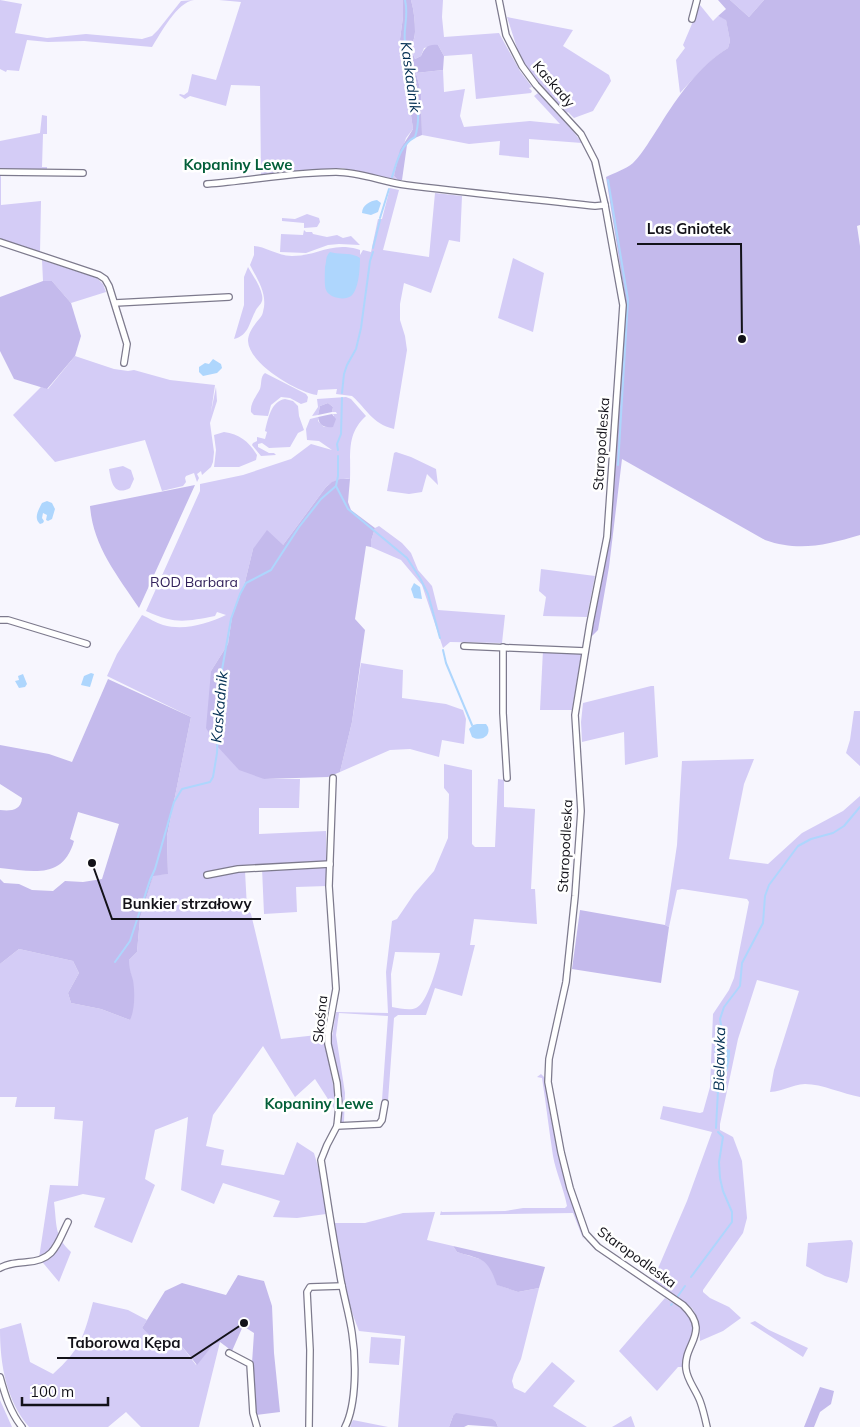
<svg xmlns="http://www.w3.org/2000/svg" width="860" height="1427" font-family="Mulish,sans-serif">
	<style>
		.green { fill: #d4ccf6; fill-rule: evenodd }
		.forest { fill: #c4baec }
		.water { fill: #aed6fd }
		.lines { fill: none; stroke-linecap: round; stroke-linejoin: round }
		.stream { stroke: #aed6fd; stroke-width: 2 }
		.minor-casing { stroke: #7d7a8d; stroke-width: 8 }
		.minor { stroke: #fff; stroke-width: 5.5 }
		.labels { text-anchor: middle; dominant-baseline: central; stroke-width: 5; stroke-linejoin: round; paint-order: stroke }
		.street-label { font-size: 14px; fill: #131219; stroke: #fff }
		.park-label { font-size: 14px; fill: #33225c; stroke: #fff }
		.water-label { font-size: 15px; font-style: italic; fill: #012e52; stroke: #fff }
		.neighbourhood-label { font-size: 15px; font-weight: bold; fill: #035f39; stroke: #fff }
		.leader { fill: none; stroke: #131219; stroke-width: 2 }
		.callout-dot { fill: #131219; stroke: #fff; stroke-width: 2 }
		.callout-label { font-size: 15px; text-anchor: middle; font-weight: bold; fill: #131219; stroke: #fff; stroke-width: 5; stroke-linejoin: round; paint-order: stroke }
	</style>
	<rect width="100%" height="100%" fill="#f7f6fe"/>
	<g class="green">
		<path d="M0 0 22 4 15 33 47 38 86 34 142 39 152 36 158 30 181 1 194 0C177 2 161 33 152 47L84 41 48 42 27 40 19 71 7 70 6 72 0 69Z"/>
		<polygon points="219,0 406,0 403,1 403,17 400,39 413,129 406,138 394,176 398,180 342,168 281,172 261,175 260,86 231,85 226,106 190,96 185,99 179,95 180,94 184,95 188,92 192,74 216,80 241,2"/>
		<path d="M411 0H443L442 17 444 37 499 33 520 71 532 87 529 88 532 91 531 93 476 99 472 54 444 56 438 45 424 48 421 56 415 59C409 43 414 46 415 32 415 21 414 11 411 0Z"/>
		<polygon points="730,0 764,0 749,17"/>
		<path d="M700 5 713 21 718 16 726 19 730 41 728 48C709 60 695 77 680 93L676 60 685 48 683 45Z"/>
		<polygon points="507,17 573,30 563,46 609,75 611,81 593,111 574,118 568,112 567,113 534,78 516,51 517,48"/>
		<polygon points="443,70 444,92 465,89 460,116 464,127 530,121 560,124 534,96 538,93 573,131 582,143 529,139 529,158 499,155 500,141 469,144 422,135 421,92 416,73"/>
		<polygon points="42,115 47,116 47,134 43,134 42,167 47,167 47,169 0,170 0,141 40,133"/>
		<polygon points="0,176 1,176 1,205 41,201 40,253 21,245 19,246 0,240"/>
		<path d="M390 188 399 190 383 250 429 257 435 193 462 196 460 242 449 240 431 293 404 283 400 304V320L405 336 407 350 394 429C371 423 368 410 352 396L336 394 337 389 318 390 317 395C297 392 249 364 248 341 248 332 255 324 260 318 263 315 263 311 264 307 266 291 257 279 250 265L254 255V246C264 246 278 256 292 256 318 256 330 242 357 249L360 250V255L363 250 371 252 378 219H382Z"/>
		<polygon points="307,214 319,218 320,222 317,227 304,228 304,223 282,221 282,218 295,219"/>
		<polygon points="304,230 306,232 312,232 313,234 327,237 337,235 343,238 351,236 360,245 339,244 328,245 306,253 280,252 281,234 303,235"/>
		<polygon points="513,258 544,273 533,332 498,318"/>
		<polygon points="42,260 97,278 103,284 106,292 71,303 52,281 43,281"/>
		<path d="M248 267C253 276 260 285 262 295 264 304 258 305 255 312 249 323 249 335 234 339L244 305V277Z"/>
		<polygon points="75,356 114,369 128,371 134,370 170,380 215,385 211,412 216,387 217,401 210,423 214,452 213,462 211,467 202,475 201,471 197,474 199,478 197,482 194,473 186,476 185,478 186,482 183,486 162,491 145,440 55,462 13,415 41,387 48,389"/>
		<path d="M265 373 306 394 308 397 307 402 301 404 290 398 281 397 271 405 268 416 254 415 251 412C250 403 256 397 260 389 262 383 260 377 265 373Z"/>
		<path d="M346 397 351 399 366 416C346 434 351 454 350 479 341 478 333 481 326 487L283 545 253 549 245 582 232 617 228 644 211 671 264 779H300L299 808H259V834L326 831 327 886 296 887 297 912 264 914 262 868 245 871 247 908 251 914 281 1039 326 1034C326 1059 334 1083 337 1107L335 1110 315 1079 295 1097 263 1046 213 1115 206 1146 224 1150 221 1165 284 1175 297 1142 314 1153 321 1177 326 1214 297 1218 273 1217 280 1201 223 1183 214 1204 181 1190 188 1117 155 1130 145 1179 155 1185 132 1243 94 1227 105 1198 83 1194 54 1202C57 1225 54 1236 71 1252L59 1282 39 1258 50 1185 78 1186 83 1121 54 1119 55 1107H15L17 1097H0V964L19 949 73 961 79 973 68 993 71 1003 101 1009 130 1020 133 982 129 968V960L137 952 140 918 153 875 168 874 167 836 191 717 107 676 117 654 142 615C149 618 156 623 163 625 184 631 207 624 226 615L217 612 215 616C184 622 175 624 146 611L200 491V484L243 475 291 459 311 444 332 450 319 441 307 440 306 429 310 419 318 417V421L324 427H331L334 415 332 414H337L336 412H332L333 407 328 403 320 406 318 415 312 416 318 407 317 399Z"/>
		<path d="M285 399 293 401 298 406 299 416 304 430 298 433 290 447 269 448 262 443 258 444V447L269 453H274L276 455 261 456 252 445 253 443 257 441V437L265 439 267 432 265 431C268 419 271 401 285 399Z"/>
		<path d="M224 432C240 434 249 442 257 455L256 460 239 467H214L216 450 214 435Z"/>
		<polygon points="396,452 411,457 436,469 438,485 427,474 422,492 409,494 387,491 394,453"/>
		<path d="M123 466 131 470 134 479 130 488C113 497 111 480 109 469Z"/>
		<polygon points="379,526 402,543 411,553 418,570 432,586 438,610 505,615 502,643 450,642 443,648 422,585 401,560 371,547 371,541 375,528"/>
		<polygon points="541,569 595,576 587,617 543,616 546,597 539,591"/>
		<polygon points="543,650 582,652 572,710 540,710"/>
		<polygon points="361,663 403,670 402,698 446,704 463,710 466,719 464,744 442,740 439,757 410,749 390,750 340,772 352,722"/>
		<polygon points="651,686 654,686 658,757 625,765 624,732 582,742 581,722 583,703"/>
		<polygon points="854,711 860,711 860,766 846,753 850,740"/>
		<path d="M754 759 744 784 729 859 768 864 802 833 843 811 860 796V1097C843 1094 822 1084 805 1084 791 1085 784 1091 770 1092L774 1070 799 991 757 980 738 1039 720 1124V1130L733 1137 742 1161 747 1218 743 1233 703 1290V1292L710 1298 729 1307 741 1318 723 1331 700 1341 699 1321 692 1308 653 1280 687 1201 712 1132 660 1119 663 1106 700 1113 703 1112 710 1087 713 1014 729 990 734 978 749 902 747 899 682 889 677 890 669 927 665 925 677 845 682 761ZM714 1053 730 1055 726 1079 719 1093 714 1087 716 1077 719 1073Z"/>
		<path d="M444 764 472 770V844L475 847H495L498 779 504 780V807L535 809 531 889H535L537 924 474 919 470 945H475L462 996 435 988 426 1015H398L394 1018 388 1101 382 1100 388 1016 339 1013 336 1035 345 1093 344 1122 347 1123H340L331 1043 336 1012 388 1013 386 972 392 921 397 919 414 894 434 871 448 838 449 794 444 788ZM395 952 440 953C438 965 427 1004 416 1008 410 1011 399 1008 392 1007L391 974Z"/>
		<path d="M541 1074 545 1078 550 1114 563 1173 584 1241 573 1213 440 1215 441 1211 442 1212 505 1211 523 1208H565L567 1206C564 1189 556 1173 553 1156 549 1130 546 1104 542 1078L537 1077Z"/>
		<path d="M435 1212 427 1240 453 1246 457 1252 483 1260 489 1265 498 1285 518 1292 539 1288 521 1359 514 1374 512 1381 514 1388 525 1393 552 1362 575 1381 553 1406 587 1427H498L496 1422 453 1416 449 1427H398L405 1336 359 1331C345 1297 338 1260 335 1223H365L403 1213Z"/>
		<polygon points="851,1240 853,1243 849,1277 847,1283 825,1276 806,1266 808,1243"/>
		<path d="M665 1298C671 1302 679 1306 685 1311 701 1325 686 1351 682 1367H678L657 1391 619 1351Z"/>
		<path d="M93 1302 128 1310 147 1320 142 1328 155 1339 181 1345 196 1365 213 1345 220 1342 199 1427H141L126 1412 108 1427H29C6 1400 0 1364 0 1329L21 1323 30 1362 53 1374C80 1350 84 1336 93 1302Z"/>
		<polygon points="755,1321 769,1330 808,1348 803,1357 750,1323"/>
		<polygon points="371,1337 401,1339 399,1365 369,1363"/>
		<polygon points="0,1400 12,1427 0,1427"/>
		<polygon points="631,1416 635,1427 612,1427"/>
		<polygon points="353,1420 388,1427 351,1427 350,1426"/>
	</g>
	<g class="forest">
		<path d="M403 0H411C414 11 415 21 415 32 414 45 409 44 415 59L421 56C425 47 428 44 438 45L444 56 443 70 416 73 421 92 422 135 410 140 407 145 402 180H398L394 176 400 150 413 129 400 39 403 17Z"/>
		<path d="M718 0H730L749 17 764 0H860V225L857 226 860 246V535C826 545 799 552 765 540L622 459 609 567 598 630 591 637 609 536 626 303 606 177C614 173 626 169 633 163 644 152 651 138 660 125 678 96 699 66 728 48L730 41 726 20 718 16 726 9Z"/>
		<polygon points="43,281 52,281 71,303 81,336 75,356 47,389 14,379 0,351 0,297"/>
		<polygon points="328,403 333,407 332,412 318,415 320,406"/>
		<path d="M332 414 336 419 333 427C325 428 319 426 318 417Z"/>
		<polygon points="340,479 350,479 348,502 351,510 375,528 371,541 371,547 366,546 355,619 365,630 352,722 340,772 328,777 264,779 239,770 217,746 206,728 211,671 228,644 232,617 245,582 253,549 267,530 283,545 326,487 332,482"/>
		<path d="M195 485 139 608C117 575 93 546 90 506Z"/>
		<path d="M108 679 191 717 167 836 168 874 153 876 140 918 137 952 129 960C129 968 131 973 133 980 135 992 135 1010 130 1020L101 1009 71 1003 68 993 79 973 73 961 19 949 0 964V879L4 883 19 884 32 890 53 891 65 881 83 882 102 879 119 824 78 812 70 839 74 841C63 880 32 871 0 868V810C10 811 21 811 22 798L0 784V745L49 754 72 762Z"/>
		<polygon points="580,910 665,925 669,927 661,983 572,969"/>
		<path d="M453 1246 545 1267 539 1288 518 1292 497 1285C487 1257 483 1260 457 1252Z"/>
		<polygon points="238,1275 264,1281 272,1306 274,1353 280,1412 256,1415 252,1363 254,1333 243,1326 232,1351 220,1342 213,1345 197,1365 181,1345 155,1340 142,1328 165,1291 182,1283 226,1295"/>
		<polygon points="820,1387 834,1391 831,1404 820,1412 814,1427 804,1427"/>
		<polygon points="456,1413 492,1419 496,1422 498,1427 468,1425 464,1427 449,1427 453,1416"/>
	</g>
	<g class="water">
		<path d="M377 200 381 203 378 212 371 215 362 213C362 205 370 201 377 200Z"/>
		<path d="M330 252C339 255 352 252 360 258 360 267 359 290 351 296 345 301 329 298 326 290 324 286 325 271 325 267 327 260 325 257 330 252Z"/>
		<polygon points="213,359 221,364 222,368 217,373 203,376 199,372 199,367 205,363 209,364"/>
		<path d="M47 501 52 503 55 509 52 519 48 521 46 520 47 515 43 513 42 518 44 521 43 523 40 524C33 518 39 509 42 503Z"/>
		<polygon points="414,583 420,587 422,599 414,598 411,589"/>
		<polygon points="91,673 94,674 90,687 81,685 84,676"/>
		<polygon points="23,674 27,684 25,687 19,688 15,681 19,680 18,676"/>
		<path d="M477 724H486L488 727C491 736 481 742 472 737L469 729 473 725Z"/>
		<path d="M719 1046 730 1050C731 1064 725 1080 719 1093L715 1092C714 1085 714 1078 719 1073L717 1069 714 1047Z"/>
	</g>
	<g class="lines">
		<g class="stream">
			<path d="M392 177C397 162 400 145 415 137 425 107 408 72 405 42 403 28 409 16 405 0"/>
			<polyline points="608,180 628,300 618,465"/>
			<polyline points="380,218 389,189"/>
			<polyline points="373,248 380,220"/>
			<polyline points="342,393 344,374 347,365 356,349 361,328 370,261 373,252"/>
			<polyline points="338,450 337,444 341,434 342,398"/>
			<polyline points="336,486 348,509 407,558 420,578 428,594 440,638"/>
			<polyline points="443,650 446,663 472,725"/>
			<polyline points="115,962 130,941 150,880 155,869 174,802 182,789 210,782 213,777 217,753 220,681 231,619 240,594 246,583 271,570 299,527 321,499 336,486 338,476 338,456"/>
			<polyline points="719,1048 723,1035 720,1019 724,1007 740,986 742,963 763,923 765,896 769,885 798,846 811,839 833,833 844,826 860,807"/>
			<polyline points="716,1128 718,1090"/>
			<polyline points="691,1277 732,1222 732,1212 723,1191 720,1178 719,1162 723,1137 718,1132"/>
			<polyline points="678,1296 685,1286"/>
			<polyline points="671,1305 672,1304"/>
		</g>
		<defs>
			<g id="minor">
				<path d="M499 0 506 35 522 66 536 85 581 134 595 161 605 205 623 305 607 537 590 623 575 715 581 811 575 896 566 982 549 1059 548 1082 561 1152 570 1188 586 1234 598 1247 683 1305C712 1333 683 1343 686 1369 687 1380 696 1390 700 1401 703 1409 705 1418 707 1427"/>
				<polyline points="692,19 697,0"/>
				<polyline points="0,172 83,173"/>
				<path d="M207 184C250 181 292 172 336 172 360 172 383 182 406 185 469 193 532 199 595 206L605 205"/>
				<polyline points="0,242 99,275 105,279 109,286 127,344 124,363"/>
				<polyline points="115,303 229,297"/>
				<polyline points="0,620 8,620 87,644"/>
				<polyline points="464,646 585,651"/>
				<polyline points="503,647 503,713 507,778"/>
				<path d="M333 778 329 886 336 989 328 1033V1044L337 1083 339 1106 337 1126 327 1145 321 1160C327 1197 332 1233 339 1269 342 1291 349 1312 352 1333 356 1358 357 1404 345 1427"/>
				<polyline points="207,875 238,869 330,864"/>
				<polyline points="337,1126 379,1124 382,1120 385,1103"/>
				<path d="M0 1268C8 1263 17 1263 27 1262 55 1260 57 1244 68 1222"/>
				<polyline points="229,1353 250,1364 253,1413 257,1427"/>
				<path d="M0 1377C5 1395 10 1412 22 1427"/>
				<polyline points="309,1427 310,1350 307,1292 310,1287 342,1286"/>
			</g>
		</defs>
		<use href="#minor" class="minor-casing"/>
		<use href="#minor" class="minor"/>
	</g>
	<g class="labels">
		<g class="street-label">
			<text transform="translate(554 84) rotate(49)">Kaskady</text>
			<text transform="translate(601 444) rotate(-86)">Staropodleska</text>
			<text transform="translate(565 846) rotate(-87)">Staropodleska</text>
			<text transform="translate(320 1019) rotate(-84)">Skośna</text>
			<text transform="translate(637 1257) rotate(36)">Staropodleska</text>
		</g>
		<g class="park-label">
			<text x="194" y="582">ROD Barbara</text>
		</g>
		<g class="water-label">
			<text transform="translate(411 77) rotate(82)">Kaskadnik</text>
			<text transform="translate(219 707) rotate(-85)">Kaskadnik</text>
			<text transform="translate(719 1059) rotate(-89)">Bielawka</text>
		</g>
		<g class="neighbourhood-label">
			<text x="238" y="164">Kopaniny Lewe</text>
			<text x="319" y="1103">Kopaniny Lewe</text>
		</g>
	</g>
	<path class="leader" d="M742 339L741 244H637M92 863L112 919H261M244 1323L191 1358H57"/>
	<g class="callout-dot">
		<circle cx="742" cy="339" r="5"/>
		<circle cx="92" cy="863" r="5"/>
		<circle cx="244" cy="1323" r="5"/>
	</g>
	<g class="callout-label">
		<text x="689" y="234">Las Gniotek</text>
		<text x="187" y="909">Bunkier strzałowy</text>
		<text x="124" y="1348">Taborowa Kępa</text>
	</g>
	<path d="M22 1397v8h86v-8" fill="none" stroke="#131219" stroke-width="2.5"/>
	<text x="30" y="1397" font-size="15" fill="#131219" stroke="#ffffff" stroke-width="4" paint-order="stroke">100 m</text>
</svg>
